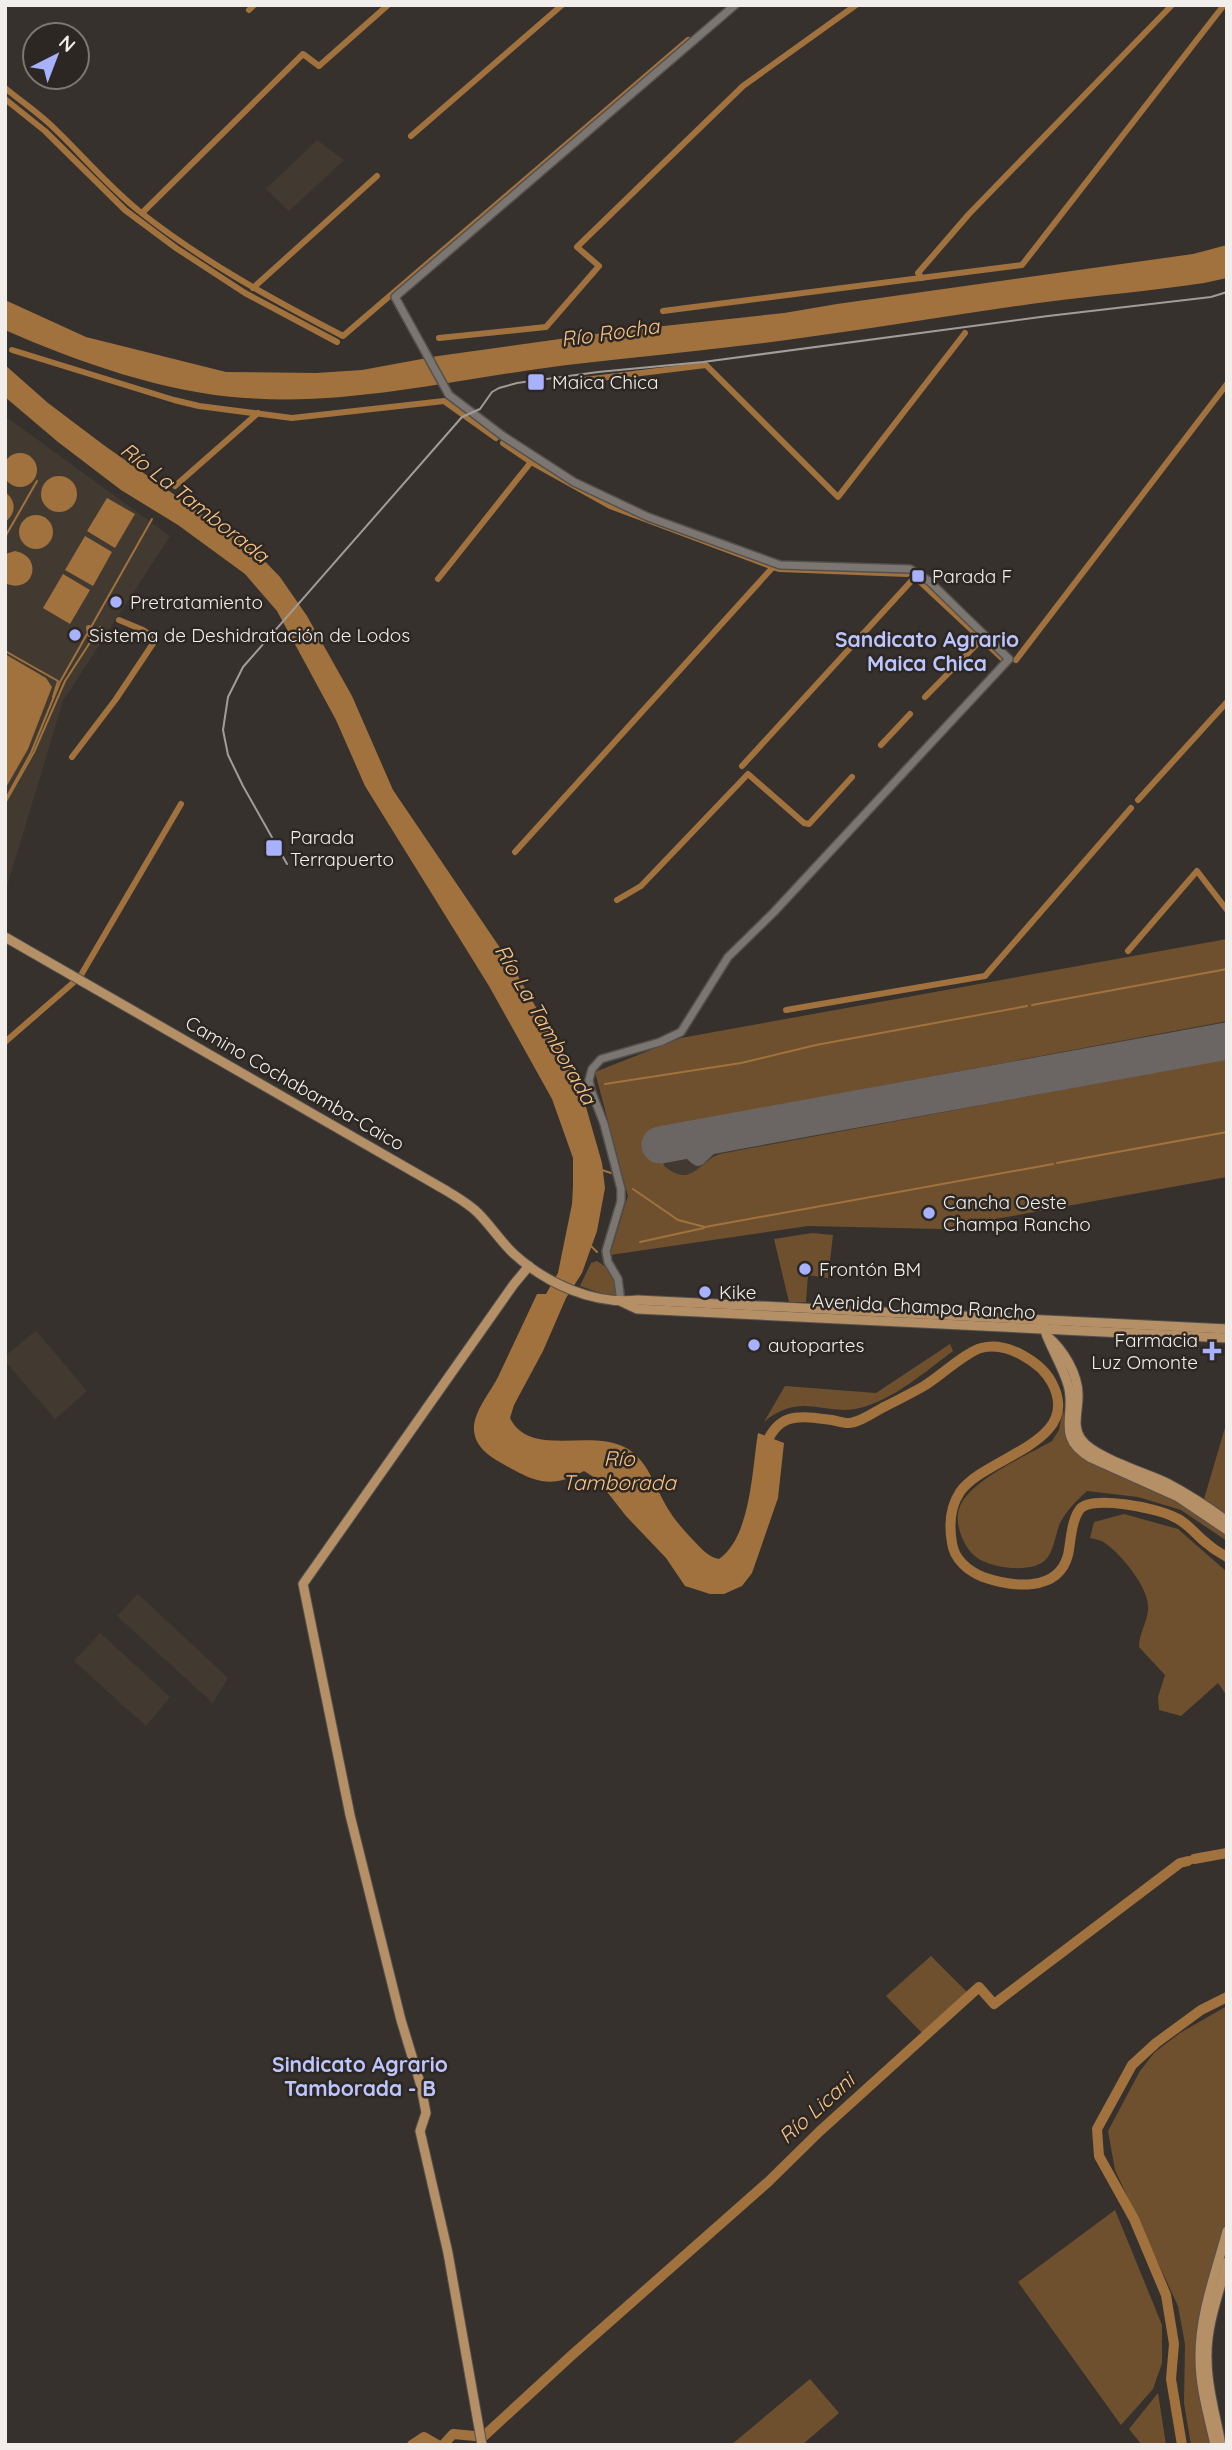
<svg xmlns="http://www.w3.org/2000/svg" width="1232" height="2450" font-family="Quicksand,sans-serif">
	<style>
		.built { fill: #423a30 }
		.green { fill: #6f502e }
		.water { fill: #a1723d }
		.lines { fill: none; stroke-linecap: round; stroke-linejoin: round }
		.stream { stroke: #a1723d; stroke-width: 2 }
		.canal { stroke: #a1723d; stroke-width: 6 }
		.river { stroke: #a1723d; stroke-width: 10 }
		.taxiway { stroke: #6b6663; stroke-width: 16 }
		.runway { stroke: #6b6663; stroke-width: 37 }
		.minor-casing { stroke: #54504d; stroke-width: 10 }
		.major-casing { stroke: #54504d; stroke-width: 11 }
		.minor { stroke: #7b7671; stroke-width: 7 }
		.major { stroke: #b59066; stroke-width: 9 }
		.tram { stroke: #a09c99; stroke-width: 2 }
		.poi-dot { fill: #a7b1fc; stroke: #2c2723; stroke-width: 2.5 }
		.labels { text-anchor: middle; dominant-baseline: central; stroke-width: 5; stroke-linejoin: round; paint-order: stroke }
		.poi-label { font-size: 19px; fill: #f1eeeb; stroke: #2c2723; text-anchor: start }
		.street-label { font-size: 19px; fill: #f1eeeb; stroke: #2c2723 }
		.water-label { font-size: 21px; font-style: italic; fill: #f8c287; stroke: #2c2723 }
		.neighbourhood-label { font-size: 21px; font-weight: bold; fill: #bcc5fd; stroke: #2c2723 }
	</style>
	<rect width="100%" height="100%" fill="#36312d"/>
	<g class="built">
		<polygon points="317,140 344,160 289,211 266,189"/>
		<polygon points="5,416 170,536 63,701 5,893"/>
		<polygon points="1227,939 1227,1142 610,1255 628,1196 595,1072 681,1038"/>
		<polygon points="36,1331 87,1391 55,1419 5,1361 5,1356"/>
		<polygon points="138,1594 228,1678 213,1703 117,1616"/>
		<polygon points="100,1633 170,1697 146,1726 74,1661"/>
	</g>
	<g class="green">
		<path d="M1227 939V1021L657 1128 664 1166C693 1189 697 1162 720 1154L1227 1059V1177L941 1229 808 1226 610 1255 628 1196 595 1072 681 1038Z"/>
		<polygon points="812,1233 833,1235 828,1278 808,1275 806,1302 789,1302 774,1239"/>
		<path d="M597 1261C610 1269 620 1279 617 1296L603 1294 580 1286 591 1263Z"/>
		<path d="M950 1344 953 1351C926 1371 899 1395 867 1406 826 1420 804 1389 764 1422L785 1386 876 1393Z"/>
		<path d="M1063 1409 1066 1432 1227 1534V1541L1181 1510 1138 1497 1087 1491C1076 1501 1067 1510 1060 1523 1055 1535 1054 1554 1043 1562 1028 1573 990 1568 976 1557 964 1548 954 1524 959 1509 967 1481 1028 1455 1052 1441L1059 1430Z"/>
		<polygon points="1227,1421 1227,1516 1204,1499"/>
		<path d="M1124 1514 1178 1529 1227 1572V1696L1218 1683 1181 1716 1159 1710 1158 1697 1165 1675 1139 1647C1139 1633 1147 1623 1148 1610 1151 1590 1121 1554 1105 1543 1101 1540 1095 1539 1090 1538L1094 1522Z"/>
		<polygon points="931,1956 970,1995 925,2036 886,1996"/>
		<polygon points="1227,2006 1227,2220 1204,2306 1212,2445 1191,2445 1184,2403 1185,2344 1178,2306 1115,2170 1108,2131 1140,2071 1155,2052 1180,2033"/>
		<polygon points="1115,2210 1162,2325 1162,2363 1153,2389 1121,2425 1018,2282"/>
		<polygon points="810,2379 839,2413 802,2445 731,2445"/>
		<polygon points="1158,2393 1166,2445 1142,2445 1129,2429"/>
	</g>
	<g class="water">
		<path d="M1227 245V278L1204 283C1152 291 1099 295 1046 302 971 312 897 325 822 335 737 348 652 355 567 365 460 378 354 406 245 398 165 393 78 362 5 330V300L86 337 226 372 316 373 362 370 438 356 617 331 784 313 837 304 1193 254Z"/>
		<path d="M5 365 48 403 105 446 256 552 280 577 307 616 352 696 393 790 511 964 564 1056 584 1100 602 1163 605 1188 597 1231 582 1273 566 1298 543 1351 514 1405 510 1418C530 1459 592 1427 628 1449 650 1463 656 1491 670 1512 676 1522 685 1531 694 1541 702 1549 708 1557 719 1559 751 1537 752 1469 758 1433L784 1443 778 1498 752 1573 742 1586 724 1594H710L685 1586 666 1558 626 1516 597 1479 584 1471C557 1486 541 1485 514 1470 498 1461 475 1451 474 1430 473 1412 490 1393 498 1377 511 1349 524 1322 537 1294H546L558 1273 572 1204 573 1186V1158L552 1099 489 986 365 786 336 720 277 611 245 574 178 525 121 490 58 442 5 397Z"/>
		<circle cx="20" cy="470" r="17"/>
		<circle cx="59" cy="494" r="18"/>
		<path d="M5 492C17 501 16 514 5 522Z"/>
		<polygon points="107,498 135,514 115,548 87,531"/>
		<circle cx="36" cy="532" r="17"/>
		<polygon points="85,536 112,552 93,586 65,570"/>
		<path d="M15 551C45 557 33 596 5 583V554Z"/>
		<polygon points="63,574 90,590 70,624 43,608"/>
		<polygon points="5,654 46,678 52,687 28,749 5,789"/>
	</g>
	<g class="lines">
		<g class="stream">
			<polyline points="5,537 37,481"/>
			<polyline points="5,651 58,681 53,697"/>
			<polyline points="5,800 31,753 60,682 152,519"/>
			<polyline points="5,803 34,752 65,681 100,627"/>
			<polyline points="1032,1005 1227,969"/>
			<polyline points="605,1084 741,1063 816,1045 1027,1006"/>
			<polyline points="1057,1163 1227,1132"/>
			<polyline points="602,1170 611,1173"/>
			<polyline points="633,1189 678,1220 705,1227 1053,1164"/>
			<polyline points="640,1242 704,1228"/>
			<polyline points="590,1245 597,1252"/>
		</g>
		<g class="canal">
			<polyline points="249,10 254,5"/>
			<path d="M5 88C22 102 40 114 55 129 83 156 108 186 139 211 202 261 272 299 343 336L688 40"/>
			<polyline points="5,99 45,131 125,210 176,248 245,293 337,342"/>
			<polyline points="411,136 562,5"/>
			<polyline points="142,213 303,54 319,66 388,5"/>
			<polyline points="922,278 918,273 969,214 1172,5"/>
			<polyline points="253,288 377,176"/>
			<polyline points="663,311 1022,265 1224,5"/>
			<polyline points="439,338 546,327 599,266 577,247 743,86 856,5"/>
			<polyline points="12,350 174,400 199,406 292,418 444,401 496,438"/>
			<polyline points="584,380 706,365 838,497 965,333"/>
			<polyline points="503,443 531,462 610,506 773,567 780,569 907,574"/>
			<polyline points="175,486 258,413"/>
			<polyline points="438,579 531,462"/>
			<polyline points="89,628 90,634 94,636"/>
			<polyline points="1016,660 1227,384"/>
			<polyline points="925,697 982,639"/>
			<polyline points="881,745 910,714"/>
			<polyline points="72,757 116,699 156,639 143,630 119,620"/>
			<polyline points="742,766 915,577 1003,659"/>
			<polyline points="1138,800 1227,702"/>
			<polyline points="515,852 773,567"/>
			<polyline points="617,900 641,886 748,774 804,823 809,824 852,777"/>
			<polyline points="1128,951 1197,871 1227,910"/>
			<polyline points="81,975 181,804"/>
			<polyline points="786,1010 985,976 1131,808"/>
			<polyline points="5,1042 74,982"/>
		</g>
		<g class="river">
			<path d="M764 1449C778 1411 798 1416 832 1420 837 1421 843 1423 848 1423 858 1423 873 1413 882 1408 896 1401 910 1394 924 1386 939 1377 966 1352 981 1348 996 1344 1009 1348 1022 1355 1033 1361 1046 1371 1052 1383 1084 1443 985 1456 960 1492 950 1507 949 1526 952 1543 954 1559 968 1571 983 1577 1012 1587 1058 1593 1068 1555 1071 1541 1071 1521 1080 1509 1092 1495 1156 1508 1172 1516 1188 1522 1196 1536 1209 1545 1214 1550 1221 1553 1227 1557"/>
			<polyline points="1194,1859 1227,1853"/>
			<polyline points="484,2436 572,2355 768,2182 820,2131 979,1987 994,2004 1180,1863 1188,1861"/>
			<polyline points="412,2445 424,2437 438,2445"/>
			<polyline points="443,2445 453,2434 475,2436"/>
			<polyline points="1182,2445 1171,2379 1174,2344 1166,2295 1134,2219 1099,2156 1097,2129 1132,2065 1156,2043 1201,2010 1227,1997"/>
		</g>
		<polyline class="taxiway" points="691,1152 698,1158 720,1137 732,1133"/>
		<polyline class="runway" points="660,1145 1227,1041"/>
		<defs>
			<polyline id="minor" points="621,1302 618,1279 608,1262 606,1251 621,1201 621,1189 604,1124 591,1090 589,1080 592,1069 601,1059 660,1042 681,1032 728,957 773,913 1009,659 929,581 910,569 780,565 648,517 574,482 503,436 449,395 395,297 735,5"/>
			<g id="major">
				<path d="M5 937 447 1191C458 1198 469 1204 478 1213 491 1226 501 1242 514 1254 547 1284 594 1305 638 1300L1227 1329"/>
				<polyline points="622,1302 637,1309 1227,1338"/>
				<path d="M1043 1325C1049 1346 1062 1364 1068 1385 1077 1414 1054 1437 1091 1458L1178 1497 1227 1530"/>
				<path d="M1047 1336C1063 1349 1079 1375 1078 1397 1078 1412 1072 1426 1081 1439 1093 1457 1146 1473 1167 1483 1188 1494 1208 1507 1227 1521"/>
				<polyline points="482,2445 448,2253 420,2131 426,2113 421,2086 401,2020 350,1815 303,1584 514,1284 529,1266"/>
				<path d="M1215 2445C1209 2417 1200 2388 1200 2359 1199 2316 1216 2272 1227 2231"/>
				<path d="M1221 2445C1216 2417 1207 2387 1207 2358 1206 2326 1219 2293 1227 2262"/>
			</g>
		</defs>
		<use href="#minor" class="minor-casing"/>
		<use href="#major" class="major-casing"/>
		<use href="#minor" class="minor"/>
		<use href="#major" class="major"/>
		<polyline class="tram" points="287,864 243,786 228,755 223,730 228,697 243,667 462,417 480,409 492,392 499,388 517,383 598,372 703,362 1048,316 1211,297 1227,292"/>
	</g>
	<g class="poi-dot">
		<rect x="527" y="373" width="18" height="18" rx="3.5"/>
		<rect x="911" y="569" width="14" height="14" rx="3.5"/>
		<circle cx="116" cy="602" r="7"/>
		<circle cx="75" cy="635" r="7"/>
		<rect x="265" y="839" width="18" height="18" rx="3.5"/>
		<circle cx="929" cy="1213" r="7"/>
		<circle cx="805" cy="1269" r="7"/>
		<circle cx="705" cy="1292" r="7"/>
		<circle cx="754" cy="1345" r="7"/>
		<path d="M1208.5 1340.5h7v7h7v7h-7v7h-7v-7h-7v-7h7z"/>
	</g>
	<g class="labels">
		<g class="poi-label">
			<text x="552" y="382">Maica Chica</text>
			<text x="932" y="576">Parada F</text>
			<text x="130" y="602">Pretratamiento</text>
			<text x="89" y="635">Sistema de Deshidratación de Lodos</text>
			<text x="290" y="837">Parada<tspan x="290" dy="22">Terrapuerto</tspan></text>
			<text x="943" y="1202">Cancha Oeste<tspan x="943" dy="22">Champa Rancho</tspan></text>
			<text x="819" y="1269">Frontón BM</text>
			<text x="719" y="1292">Kike</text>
			<text x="1198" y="1340" text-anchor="end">Farmacia<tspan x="1198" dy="22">Luz Omonte</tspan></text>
			<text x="768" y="1345">autopartes</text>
		</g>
		<g class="street-label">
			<text transform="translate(295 1083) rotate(30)">Camino Cochabamba-Caico</text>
			<text transform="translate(924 1306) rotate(3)">Avenida Champa Rancho</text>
		</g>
		<g class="water-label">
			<text transform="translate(610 332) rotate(-8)">Río Rocha</text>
			<text transform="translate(195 502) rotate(38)">Río La Tamborada</text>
			<text transform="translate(546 1024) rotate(60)">Río La Tamborada</text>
			<text x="619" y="1458">Río<tspan x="619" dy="24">Tamborada</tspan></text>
			<text transform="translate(816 2108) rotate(-42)">Río Licani</text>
		</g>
		<g class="neighbourhood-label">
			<text x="927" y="639">Sandicato Agrario<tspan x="927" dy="24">Maica Chica</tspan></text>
			<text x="360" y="2064">Sindicato Agrario<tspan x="360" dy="24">Tamborada - B</tspan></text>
		</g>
	</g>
	<rect width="1232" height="2450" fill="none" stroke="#f1eeeb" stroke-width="14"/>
	<g transform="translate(56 56) rotate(42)"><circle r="33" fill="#2c2723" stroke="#7b7773" stroke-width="2"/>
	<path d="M0-5L12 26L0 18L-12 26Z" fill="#a7b1fc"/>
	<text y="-10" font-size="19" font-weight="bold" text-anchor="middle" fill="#f1eeeb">N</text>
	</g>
</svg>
